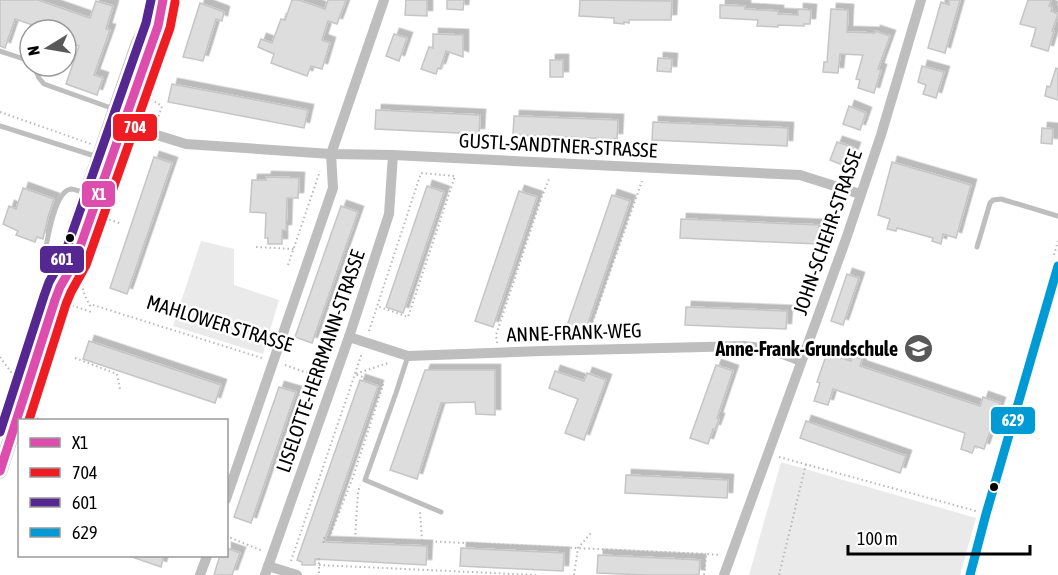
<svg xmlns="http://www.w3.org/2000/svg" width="1058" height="575" font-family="'Asap Condensed',sans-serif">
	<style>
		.green { fill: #eaeaea }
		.building { fill: #ddd; stroke: #c5c5c5; stroke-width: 1.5; filter: url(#shadow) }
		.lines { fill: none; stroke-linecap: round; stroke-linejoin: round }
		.path { stroke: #b8b8b8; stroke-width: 2; stroke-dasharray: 1.5 3; stroke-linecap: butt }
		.service { stroke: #bebebe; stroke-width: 5 }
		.minor { stroke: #bebebe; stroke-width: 10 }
		.secondary { stroke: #c2c2c2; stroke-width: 15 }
		.bus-1-casing { stroke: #fff; stroke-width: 14 }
		.bus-2-casing { stroke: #fff; stroke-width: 14 }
		.bus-3-casing { stroke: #fff; stroke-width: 14 }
		.bus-4-casing { stroke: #fff; stroke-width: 14 }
		.bus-1 { stroke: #dd4dae; stroke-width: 9 }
		.bus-2 { stroke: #ee1d23; stroke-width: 9 }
		.bus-3 { stroke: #542791; stroke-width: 9 }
		.bus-4 { stroke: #009bd5; stroke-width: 9 }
		.bus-dot { fill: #000; stroke: #fff; stroke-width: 2 }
		.labels { text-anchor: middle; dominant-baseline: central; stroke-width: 5; stroke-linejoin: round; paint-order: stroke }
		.street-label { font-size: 20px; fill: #000; stroke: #fff }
		.poi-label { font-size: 20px; font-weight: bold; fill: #000; stroke: #fff; text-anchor: end }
		.line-badge { stroke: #fff; stroke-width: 2 }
		.badge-label { font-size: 16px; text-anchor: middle; font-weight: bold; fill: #fff }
	</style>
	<defs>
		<filter id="shadow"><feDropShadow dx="5.5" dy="-5.5" stdDeviation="0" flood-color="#0004"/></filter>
	</defs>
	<rect width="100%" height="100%" fill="#fff"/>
	<g class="green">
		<polygon points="201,241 234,249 234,285 279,300 263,354 173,326"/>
		<polygon points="781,462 976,518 960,575 749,575"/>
	</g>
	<g class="building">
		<polygon points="0,0 38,0 90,18 96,1 113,6 106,29 110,30 94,75 103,78 97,95 66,84 79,46 71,43 72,39 66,37 66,30 47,30 15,19 5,48 0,46"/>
		<polygon points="292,0 299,0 325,9 328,0 346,0 337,24 328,21 322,40 330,43 322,69 311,66 307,76 271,63 274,54 258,47 261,39 272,43 281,19 285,20"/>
		<polygon points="406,0 427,0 427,16 405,15"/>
		<polygon points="447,0 464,0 463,10 447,9"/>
		<polygon points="580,0 672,1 671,20 629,20 629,23 624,22 624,24 614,23 614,18 579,16"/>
		<polygon points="949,0 960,0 945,53 928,48 941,2 949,5"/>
		<polygon points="1028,0 1051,0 1049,6 1052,7 1051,11 1058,14 1052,31 1054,31 1048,51 1031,46 1036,28 1020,24"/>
		<polygon points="200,3 224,12 222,21 216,19 203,61 183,57"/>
		<polygon points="720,5 745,6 745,9 778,11 778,14 798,15 798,9 811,10 810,24 804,24 804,26 778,25 778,27 757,26 758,20 720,18"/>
		<polygon points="831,9 848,10 847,32 875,33 875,31 890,36 878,69 881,70 874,93 858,88 860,80 856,79 863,55 840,54 838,73 823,72 824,62 827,62"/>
		<polygon points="394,34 407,38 399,61 386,56"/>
		<polygon points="433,34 463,35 463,57 446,51 440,69 438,68 436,74 421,69 429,47 433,48"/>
		<polygon points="658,58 672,59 671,72 657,71"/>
		<rect x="550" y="60" width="13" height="17"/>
		<polygon points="922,66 944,72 936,98 923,94 926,85 918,82"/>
		<polygon points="1056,68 1058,69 1058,100 1045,96 1047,86 1050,87"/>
		<polygon points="172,84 308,110 304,128 168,102"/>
		<polygon points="849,106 866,113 860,130 843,124"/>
		<polygon points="376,110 480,115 479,134 375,129"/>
		<polygon points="514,116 618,120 617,139 513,135"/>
		<polygon points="653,122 788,128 787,146 652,140"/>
		<polygon points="1042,128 1053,129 1052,144 1041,143"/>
		<polygon points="837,142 855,148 848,167 830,160"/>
		<polygon points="154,157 172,163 127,294 110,288"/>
		<polygon points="892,162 971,185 956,238 943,234 941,244 932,241 933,238 897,228 896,231 887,229 890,219 878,215"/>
		<polygon points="266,177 299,178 298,198 287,198 286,230 282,230 282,244 268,244 268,238 265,238 266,213 250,212 252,180 266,180"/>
		<polygon points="427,186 444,192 403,313 386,307"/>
		<polygon points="23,188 54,199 48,217 43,239 37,237 35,242 16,235 18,231 3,224 9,206 16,209"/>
		<polygon points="519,191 537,197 493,327 475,321"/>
		<polygon points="612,195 630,201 585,332 567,326"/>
		<polygon points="341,206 358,212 312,343 295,337"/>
		<polygon points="681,219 819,225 818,244 680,238"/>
		<polygon points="847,274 859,278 843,325 831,321"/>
		<polygon points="686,307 787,311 786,329 685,325"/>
		<polygon points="89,341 221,385 215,403 83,359"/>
		<polygon points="827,353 851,361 853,356 862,359 860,366 980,406 983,397 1000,403 984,449 975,446 972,453 961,449 965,433 833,389 828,405 814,401 820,383 817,382"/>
		<polygon points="716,365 733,371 717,418 719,419 715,430 713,429 708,444 690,438"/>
		<polygon points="425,370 495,370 495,415 476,414 475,402 441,403 417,479 390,470"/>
		<polygon points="555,371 584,381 587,373 606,380 584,440 565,433 578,399 549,388"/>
		<polygon points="360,380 378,386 324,542 427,546 426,565 315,559 315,565 302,565 302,562 297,560"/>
		<polygon points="279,387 296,392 251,523 234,517"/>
		<polygon points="806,421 906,456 900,473 800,438"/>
		<polygon points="626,475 728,480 727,498 625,493"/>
		<polygon points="226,548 240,553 232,575 214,575 220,555 226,555"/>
		<polygon points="461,548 564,553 563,571 460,566"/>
		<polygon points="132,555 164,555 161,567 132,557"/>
		<polygon points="598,555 700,560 699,575 646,575 597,573"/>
	</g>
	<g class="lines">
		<g class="path">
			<polyline points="147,97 162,106 156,124"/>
			<polyline points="0,112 91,144"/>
			<polyline points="105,218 122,224"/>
			<polyline points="256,247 294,249"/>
			<polyline points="1054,255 1058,241"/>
			<polyline points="288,265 320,171"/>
			<path d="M82 275C81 289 85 297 92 309"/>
			<polyline points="68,304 91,312"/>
			<polyline points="93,305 262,358"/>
			<polyline points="369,331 421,173 455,176 408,317 377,306"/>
			<polyline points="591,340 592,323 642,181"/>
			<polyline points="497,343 496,335 541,199 549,179"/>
			<polyline points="0,357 11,372 13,383"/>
			<polyline points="75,358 117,374 120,389"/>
			<polyline points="285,365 322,378"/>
			<polyline points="33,410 39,420"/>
			<polyline points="779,457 976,511"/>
			<polyline points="226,536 263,551"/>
			<polyline points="329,538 353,477 383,385 355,374 388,363"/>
			<polyline points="355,539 358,492 360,485"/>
			<polyline points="422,541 706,554"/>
			<polyline points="323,543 324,538 422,541 420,511"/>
			<polyline points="319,558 319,575"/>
			<polyline points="291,561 362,353"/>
			<polyline points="319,565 536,575"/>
			<polyline points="574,575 578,548 591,533"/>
			<polyline points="704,575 706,554 721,555"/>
			<polyline points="779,575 806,464"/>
		</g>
		<g class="service">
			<polyline points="0,51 30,61"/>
			<polyline points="34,66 39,78 44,84 114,109"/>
			<polyline points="0,126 98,157"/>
			<polyline points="977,247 990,203 993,200 1001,199 1058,216"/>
			<path d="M61 269 44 257C47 243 54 191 71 189 75 189 81 192 85 193"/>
			<polyline points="408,356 396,393 365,480 441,512"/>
		</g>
		<g class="minor">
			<polyline points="118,123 186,144 331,154 393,155 800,175 860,194"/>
			<path d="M349 337 408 356 542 351 744 346C764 347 781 353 801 361"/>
			<polyline points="226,499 333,188 331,154 384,0"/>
			<polyline points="268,566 297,575"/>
			<polyline points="200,575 207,556"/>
			<polyline points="265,575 349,337 389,214 393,155"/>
			<polyline points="724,575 846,239 881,135 921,0"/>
			<polyline points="970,575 986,514 1058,266"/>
		</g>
		<g class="secondary">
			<polyline points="63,273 66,253 138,44 149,20 158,5"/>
			<polyline points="0,471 55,300 60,287 75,261 150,49 158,26 163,0"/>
		</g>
		<defs>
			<polyline id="bus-1" points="0,471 55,300 60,287 75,261 158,26 163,0"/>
			<polyline id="bus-2" points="29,420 66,304 71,292 86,265 161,53 170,28 175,2"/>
			<polyline id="bus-3" points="0,432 44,296 49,282 64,256 146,23 151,0"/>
			<polyline id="bus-4" points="970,575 986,514 1058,266"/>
		</defs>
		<use href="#bus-1" class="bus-1-casing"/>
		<use href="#bus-2" class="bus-2-casing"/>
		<use href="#bus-3" class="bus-3-casing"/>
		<use href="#bus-4" class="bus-4-casing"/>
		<use href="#bus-1" class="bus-1"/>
		<use href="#bus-2" class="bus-2"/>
		<use href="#bus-3" class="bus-3"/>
		<use href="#bus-4" class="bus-4"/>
	</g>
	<defs>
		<symbol id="school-disc" viewBox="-11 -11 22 22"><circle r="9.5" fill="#595959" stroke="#fff"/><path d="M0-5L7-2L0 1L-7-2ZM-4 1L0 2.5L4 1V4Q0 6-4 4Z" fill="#fff"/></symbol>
	</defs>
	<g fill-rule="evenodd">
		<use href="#school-disc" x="902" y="332" width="33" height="33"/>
	</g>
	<g class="bus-dot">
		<circle cx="70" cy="238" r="5"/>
		<circle cx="994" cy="487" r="5"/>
	</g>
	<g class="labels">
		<g class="street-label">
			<text transform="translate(558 145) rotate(3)">GUSTL-SANDTNER-STRASSE</text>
			<text transform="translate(827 232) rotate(-71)">JOHN-SCHEHR-STRASSE</text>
			<text transform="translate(220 323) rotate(17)">MAHLOWER STRASSE</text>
			<text transform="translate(574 332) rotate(-2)">ANNE-FRANK-WEG</text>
			<text transform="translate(320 361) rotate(-71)">LISELOTTE-HERRMANN-STRASSE</text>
		</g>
		<g class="poi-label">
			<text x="898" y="348">Anne-Frank-Grundschule</text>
		</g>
	</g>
	<g class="line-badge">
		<rect x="112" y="113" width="46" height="29" rx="6" fill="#ee1d23"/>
		<rect x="81" y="180" width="35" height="28" rx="6" fill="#dd4dae"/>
		<rect x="39" y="245" width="46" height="29" rx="6" fill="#542791"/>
		<rect x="990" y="406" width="46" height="29" rx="6" fill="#009bd5"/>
	</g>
	<g class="badge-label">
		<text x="135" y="133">704</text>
		<text x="99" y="200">X1</text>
		<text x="62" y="265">601</text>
		<text x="1013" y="426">629</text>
	</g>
	<rect x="18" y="419" width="210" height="138" fill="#ffffff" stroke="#999999" stroke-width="1.5"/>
	<rect x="30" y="438" width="30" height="9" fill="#dd4dae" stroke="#999999" stroke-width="1.5"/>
	<text x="72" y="449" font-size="18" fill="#000000">X1</text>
	<rect x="30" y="468" width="30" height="9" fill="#ee1d23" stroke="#999999" stroke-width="1.5"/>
	<text x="72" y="479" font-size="18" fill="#000000">704</text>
	<rect x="30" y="498" width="30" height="9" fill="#542791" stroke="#999999" stroke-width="1.5"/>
	<text x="72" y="509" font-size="18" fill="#000000">601</text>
	<rect x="30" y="528" width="30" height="9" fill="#009bd5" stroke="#999999" stroke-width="1.5"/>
	<text x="72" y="539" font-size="18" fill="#000000">629</text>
	<g transform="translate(48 48) rotate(259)"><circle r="28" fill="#ffffff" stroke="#999999" stroke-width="1.5"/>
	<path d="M0-4.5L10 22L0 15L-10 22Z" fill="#595959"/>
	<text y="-9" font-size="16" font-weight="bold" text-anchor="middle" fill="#000000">N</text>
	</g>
	<path d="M848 545v9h182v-9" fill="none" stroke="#000000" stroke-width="3"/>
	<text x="857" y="545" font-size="18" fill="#000000" stroke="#ffffff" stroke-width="4.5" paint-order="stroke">100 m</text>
</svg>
